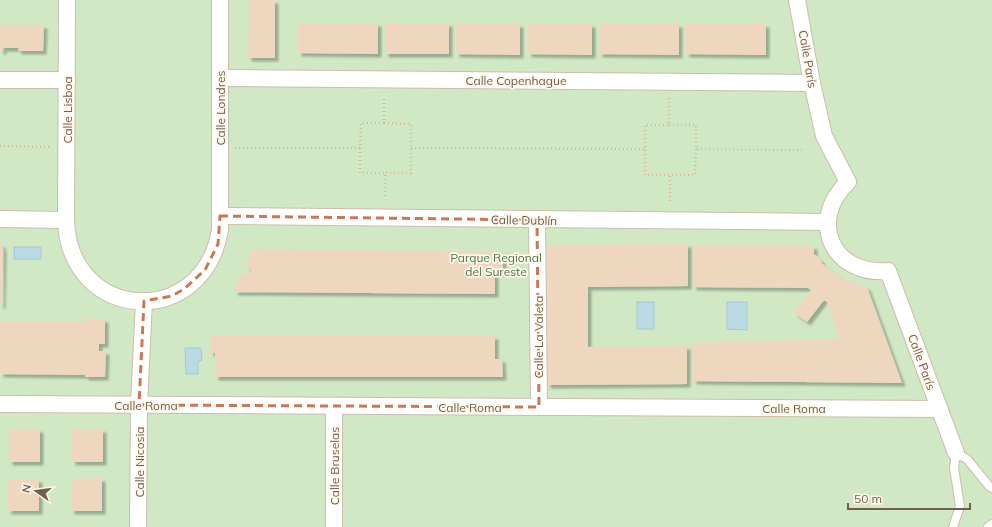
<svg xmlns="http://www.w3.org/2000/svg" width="992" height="527" font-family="Mulish,sans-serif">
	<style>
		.green { fill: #d1e8c5 }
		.water { fill: #bbdbe4; stroke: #a2c9d5 }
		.building { fill: #efd6bf; filter: url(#shadow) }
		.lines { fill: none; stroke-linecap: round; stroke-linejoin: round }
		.lane-casing { stroke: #ccbdad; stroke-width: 10 }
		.street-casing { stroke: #ccbdad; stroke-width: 18 }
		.path { stroke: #d4b9a2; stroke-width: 2.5; stroke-dasharray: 1 3; stroke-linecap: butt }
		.lane { stroke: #fff; stroke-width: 8 }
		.street { stroke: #fff; stroke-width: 16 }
		.marked { fill: none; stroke: #ce7751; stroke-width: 3; stroke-dasharray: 8 5; stroke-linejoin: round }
		.labels { text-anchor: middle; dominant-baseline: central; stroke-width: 3.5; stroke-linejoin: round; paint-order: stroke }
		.street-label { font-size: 12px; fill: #735d4c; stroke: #fef8ec }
		.park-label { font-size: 12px; fill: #507844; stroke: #fef8ec }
	</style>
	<defs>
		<filter id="shadow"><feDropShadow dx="3.5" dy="3.5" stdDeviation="1" flood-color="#0004"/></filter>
	</defs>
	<rect width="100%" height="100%" fill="#fbf4e6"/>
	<rect class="green" x="0" y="0" width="992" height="527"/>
	<g class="water">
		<rect x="14" y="247" width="27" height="12"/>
		<rect x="637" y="302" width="17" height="27"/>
		<polygon points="727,302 747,302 747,330 727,329"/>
		<polygon points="185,348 201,348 202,360 198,361 198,374 186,374"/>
	</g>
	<g class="building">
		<polygon points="249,0 275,0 275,58 248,58"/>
		<polygon points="298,23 378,23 378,54 298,53"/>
		<rect x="385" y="23" width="64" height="31"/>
		<polygon points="456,23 520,24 520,55 456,54"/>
		<polygon points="528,23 592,24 592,55 528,54"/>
		<polygon points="600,24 679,24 679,55 599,54"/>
		<polygon points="686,24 766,24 766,55 686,54"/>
		<polygon points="0,25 44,25 43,51 18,51 18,48 3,48 3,51 0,51"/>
		<polygon points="0,244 2,244 3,251 2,305 0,305"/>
		<polygon points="688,244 688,286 588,287 588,347 687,346 687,384 547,385 547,245"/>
		<polygon points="693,246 814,246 814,254 822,261 821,263 841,278 867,287 902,383 693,381 692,343 840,339 827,302 824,300 807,322 794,313 811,290 808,288 693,287"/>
		<polygon points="250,250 503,251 503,273 495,273 495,294 234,292 242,274 251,274 251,269 247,269"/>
		<polygon points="85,318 105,319 105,344 99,344 99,351 106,351 105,377 85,377 85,375 0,374 0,322 85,322"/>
		<polygon points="211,335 495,336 495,359 502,359 503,377 215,377 215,353 210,353"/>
		<polygon points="40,429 40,462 9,462 9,430"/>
		<polygon points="103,429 103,462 72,462 71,430"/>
		<polygon points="102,478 102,511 71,511 71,479"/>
		<rect x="8" y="479" width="31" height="32"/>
	</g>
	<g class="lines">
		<defs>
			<g id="lane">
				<polyline points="953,527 960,506 954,468 956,453 967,459 989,486 992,488"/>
				<polyline points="988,527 992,524"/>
			</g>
			<g id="street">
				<path d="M67 0 66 220C69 322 203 331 220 230V0"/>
				<path d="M797 0 812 83 824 136 848 182C807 221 833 276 888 271L956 453"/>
				<polyline points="220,78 812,83"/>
				<polyline points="0,80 67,80"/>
				<polyline points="220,216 828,222"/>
				<polyline points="0,219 66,220"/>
				<polyline points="537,220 539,407"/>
				<polyline points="0,404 939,409"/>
				<polyline points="334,406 334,527"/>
				<polyline points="138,527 139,405 144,301"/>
			</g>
		</defs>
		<use href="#lane" class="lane-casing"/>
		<use href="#street" class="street-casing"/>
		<g class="path">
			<polyline points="669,98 669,125 645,125 645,175 670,175"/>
			<polyline points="384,123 411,124 411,173 385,173 385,199"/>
			<polyline points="669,125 696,125 696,149 805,150"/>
			<polyline points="0,146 51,147"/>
			<polyline points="235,148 360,148 361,123 384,123 384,97"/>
			<polyline points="360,148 360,173 385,173"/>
			<polyline points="411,148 645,149"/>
			<polyline points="670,201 670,175 695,175 696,149"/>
		</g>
		<use href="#lane" class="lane"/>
		<use href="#street" class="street"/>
	</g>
	<path class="marked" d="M220 216 537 220 539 407 139 405 144 301 172 296 184 289 205 270 218 244Z"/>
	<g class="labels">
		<g class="street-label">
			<text transform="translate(808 59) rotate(80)">Calle París</text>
			<text x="516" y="80">Calle Copenhague</text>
			<text transform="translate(220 108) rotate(-90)">Calle Londres</text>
			<text transform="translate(67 110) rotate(-90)">Calle Lisboa</text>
			<text transform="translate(524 220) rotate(1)">Calle Dublín</text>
			<text transform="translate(538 337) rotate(-90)">Calle La Valeta</text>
			<text transform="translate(922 362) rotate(70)">Calle París</text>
			<text x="146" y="405">Calle Roma</text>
			<text x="470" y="407">Calle Roma</text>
			<text x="794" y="408">Calle Roma</text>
			<text transform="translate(139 462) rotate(-90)">Calle Nicosia</text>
			<text transform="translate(334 466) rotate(-90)">Calle Bruselas</text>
		</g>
		<g class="park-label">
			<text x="496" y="257">Parque Regional<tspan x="496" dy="14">del Sureste</tspan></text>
		</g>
	</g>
	<g transform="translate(36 491) rotate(284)" stroke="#fef8ec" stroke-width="3" paint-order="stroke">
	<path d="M0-3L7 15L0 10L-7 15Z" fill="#735d4c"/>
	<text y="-6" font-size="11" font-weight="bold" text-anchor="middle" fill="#735d4c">N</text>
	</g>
	<path d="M848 503v6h122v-6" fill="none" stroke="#735d4c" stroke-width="2"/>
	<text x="854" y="503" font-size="12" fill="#735d4c" stroke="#fef8ec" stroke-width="3" paint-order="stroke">50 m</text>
</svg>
